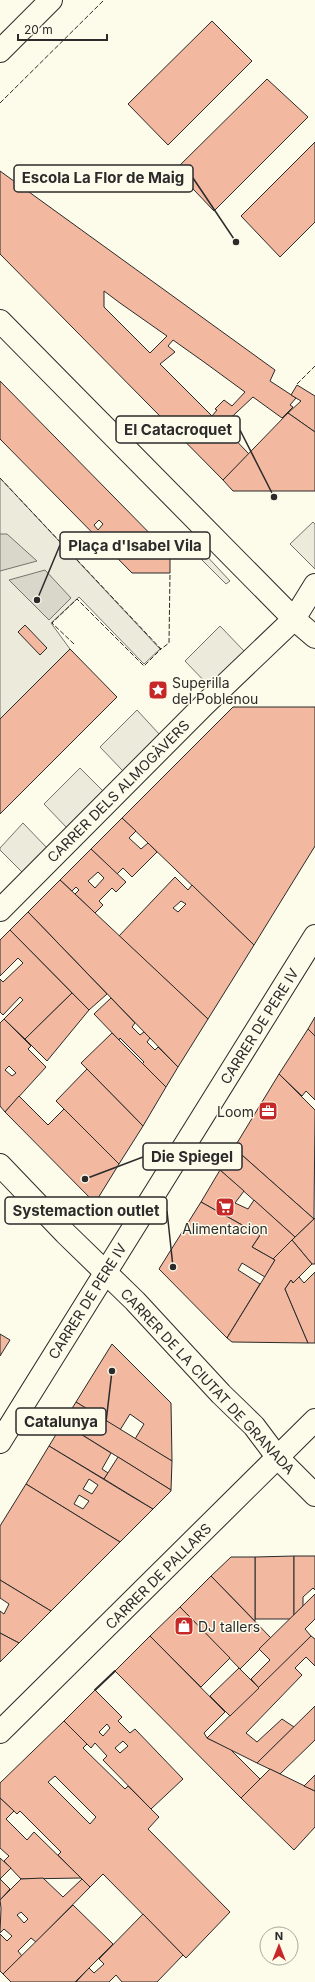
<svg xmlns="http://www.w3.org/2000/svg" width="315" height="1982" font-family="Inter,sans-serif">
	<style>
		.green { fill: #ecebdb; stroke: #74746e }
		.water { fill: #d8d7c9; stroke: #74746e }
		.building { fill: #f2b8a0; stroke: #2b2b2b; fill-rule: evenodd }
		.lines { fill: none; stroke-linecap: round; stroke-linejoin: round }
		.minor-casing { stroke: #2b2b2b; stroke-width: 24 }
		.major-casing { stroke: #2b2b2b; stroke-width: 24 }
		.minor { stroke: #fdfbea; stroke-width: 22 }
		.major { stroke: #fdfbea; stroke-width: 22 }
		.fence { stroke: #2b2b2b; stroke-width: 1; stroke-dasharray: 5 2; stroke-linecap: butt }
		.wall { stroke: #2b2b2b; stroke-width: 2 }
		.labels { text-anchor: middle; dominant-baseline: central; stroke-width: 3; stroke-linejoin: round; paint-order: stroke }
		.poi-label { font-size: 14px; fill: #2b2b2b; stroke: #fdfbea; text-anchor: start }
		.street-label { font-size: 14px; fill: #2b2b2b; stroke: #fdfbea }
		.leader { fill: none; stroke: #2b2b2b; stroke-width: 1.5 }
		.callout-dot { fill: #2b2b2b; stroke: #fdfbea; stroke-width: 1.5 }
		.callout { fill: #fdfbea; stroke: #2b2b2b; stroke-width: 1.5 }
		.callout-label { font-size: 15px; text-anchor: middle; font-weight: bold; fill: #2b2b2b }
	</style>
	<rect width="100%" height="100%" fill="#fdfbea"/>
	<g class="green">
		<polygon points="0,478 160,649 144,664 79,597 51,623 70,649 0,719"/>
		<polygon points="313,522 315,524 315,569 290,544"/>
		<polygon points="202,551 230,581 226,584 197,555"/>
		<polygon points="220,626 245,652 209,686 185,661"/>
		<polygon points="137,710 160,735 123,771 100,747"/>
		<polygon points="80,768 105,793 68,829 44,804"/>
		<polygon points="23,823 48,849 22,872 0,850 0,848"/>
	</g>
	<g class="water">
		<polygon points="0,534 7,534 37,561 0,571"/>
		<polygon points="45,570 71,598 49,620 9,580"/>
	</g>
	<g class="building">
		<polygon points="212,21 252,61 168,145 128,104"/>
		<polygon points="267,79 308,117 214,211 175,170"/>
		<polygon points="315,142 315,222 280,257 241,216"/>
		<path d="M0 171 275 370 270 381 296 398 290 405 293 407 282 418 253 397 222 426 249 454 223 480 0 254ZM104 291 120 303 167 336 150 353 104 307ZM173 340 204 362 245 392 232 406 224 400 215 409 217 410 212 416 160 364 175 352 168 346Z"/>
		<path d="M0 381 170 554V573H132L0 439ZM99 520 103 524 98 530 94 525Z"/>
		<polygon points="297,385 315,396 315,432 288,413 301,401 291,395"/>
		<polygon points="288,413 315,432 315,491 233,491 223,480"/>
		<polygon points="25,625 47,648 40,655 18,632"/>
		<polygon points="70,649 117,697 0,814 0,719"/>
		<polygon points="233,707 315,707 315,846 254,945 122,818"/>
		<polygon points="122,818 136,831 129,838 141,849 148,843 157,852 132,877 123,868 117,874 91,849"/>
		<path d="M91 849 126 882 116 892 112 888 99 901 103 905 95 913 75 894 79 890 76 887 72 891 60 880ZM98 872 104 878 95 888 88 881Z"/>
		<path d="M175 877 188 890 192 885 254 945 208 1019 119 936ZM181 901 186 904 178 912 173 908Z"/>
		<polygon points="60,880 208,1019 178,1067 28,912"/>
		<polygon points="28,912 107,994 89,1010 10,930"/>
		<polygon points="10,930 72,993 25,1039 4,1019 23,1000 20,997 3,1015 0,1012 0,979 3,982 23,963 18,958 0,976 0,940"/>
		<polygon points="72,993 89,1010 47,1061 25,1039"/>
		<polygon points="111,998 135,1023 132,1027 140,1035 144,1032 150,1038 147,1042 155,1050 158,1047 178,1067 166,1087 142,1064 144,1062 120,1038 119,1040 94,1014"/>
		<polygon points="315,1017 315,1036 308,1029"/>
		<path d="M4 1019 31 1046 28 1049 46 1067 5 1112 0 1106V1023ZM9 1066 16 1073 12 1076 5 1070Z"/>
		<polygon points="308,1029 315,1036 315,1100 306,1091 302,1096 279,1074"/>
		<polygon points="112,1033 166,1087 143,1126 81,1063"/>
		<polygon points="87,1069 143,1126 119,1164 56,1101"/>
		<polygon points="279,1074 315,1110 314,1219 234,1148"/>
		<polygon points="19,1096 48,1125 64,1109 119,1164 95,1203 5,1112"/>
		<polygon points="234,1148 314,1219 295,1237 220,1170"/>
		<polygon points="220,1170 244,1191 235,1203 248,1209 254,1200 295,1237 273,1259 252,1247 260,1235 201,1202"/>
		<polygon points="201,1202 260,1235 252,1247 275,1260 265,1277 242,1263 238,1270 260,1284 227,1338 159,1269"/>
		<polygon points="315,1218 315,1264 312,1264 292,1240"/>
		<polygon points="292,1240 312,1264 293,1283 291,1280 285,1289 308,1343 232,1342 227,1338 275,1260 273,1259"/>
		<polygon points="315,1272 315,1343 308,1343 285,1289 291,1280 293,1283 299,1277 304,1283"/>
		<polygon points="0,1334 10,1340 0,1356"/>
		<polygon points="112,1344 171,1403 172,1461 135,1439 144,1424 130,1414 120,1430 76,1402"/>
		<polygon points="76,1402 172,1461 171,1490 63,1423"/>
		<polygon points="63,1423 111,1453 102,1469 108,1473 104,1479 49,1446"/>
		<path d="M49 1446 131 1496 153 1509 120 1542 26 1484ZM89 1479 98 1485 92 1494 83 1489ZM79 1495 89 1501 83 1509 74 1504Z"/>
		<polygon points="118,1457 171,1490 171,1491 153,1509 104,1479"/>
		<polygon points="26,1484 120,1542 51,1611 0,1580 0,1526"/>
		<polygon points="294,1556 294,1615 290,1619 255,1619 255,1557"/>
		<polygon points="294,1556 315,1556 315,1590 313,1588 303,1597 303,1606 294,1615"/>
		<polygon points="231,1557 255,1557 255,1621 211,1576"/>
		<polygon points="211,1576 271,1638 240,1669 180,1607"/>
		<polygon points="0,1580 51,1611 19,1643 0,1633 0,1611 4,1614 9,1604 0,1598"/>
		<polygon points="315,1594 315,1619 305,1629 311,1636 259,1688 251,1679 270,1660 259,1649"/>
		<polygon points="180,1607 230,1658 201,1687 150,1636"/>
		<polygon points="0,1633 19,1643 0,1662"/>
		<polygon points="150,1636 225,1712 204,1733 207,1738 230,1749 260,1779 241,1798 115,1671"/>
		<polygon points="311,1636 315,1639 315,1666 306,1657 295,1668 302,1675 246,1733 257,1742 282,1719 294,1727 257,1763 207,1738"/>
		<polygon points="239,1668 259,1688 230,1716 210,1696"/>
		<path d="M95 1690 122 1717 118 1721 130 1733 135 1729 183 1779 151 1809 103 1760 107 1756 95 1743 91 1748 64 1721ZM107 1724 110 1728 103 1736 99 1732ZM123 1741 128 1746 120 1753 115 1748Z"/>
		<polygon points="315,1706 315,1740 280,1774 257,1763"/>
		<path d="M64 1721 87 1744 83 1748 125 1789 128 1786 159 1817 148 1829 230 1912 186 1958 103 1874 90 1887 58 1855 61 1852 20 1811 17 1814 0 1798V1783ZM55 1776 96 1817 90 1824 48 1782Z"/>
		<polygon points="270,1769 315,1791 315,1827 294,1850 241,1798"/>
		<polygon points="315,1775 315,1791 304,1786"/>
		<polygon points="0,1798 14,1811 6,1819 27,1840 34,1832 81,1878 21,1879 4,1861 9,1856 0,1848"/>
		<polygon points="0,1858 11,1868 0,1879 10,1889 0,1900"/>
		<path d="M43 1878 63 1897 82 1879 90 1887 36 1942 31 1938 18 1951 22 1956 3 1974 0 1971V1934L7 1941 12 1936 4 1929 0 1933 1 1908 0 1900 21 1879ZM21 1912 28 1919 24 1923 17 1915Z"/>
		<polygon points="73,1905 113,1944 75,1982 11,1982 3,1974"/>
		<polygon points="143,1914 183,1955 157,1982 122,1982 116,1975 109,1982 76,1982 89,1968 94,1973 104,1964 99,1959"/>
	</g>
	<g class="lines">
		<defs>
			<g id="minor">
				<polyline points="0,51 51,0"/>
				<polyline points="0,321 294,619 315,637"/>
				<polyline points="0,910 205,704 294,619 315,585"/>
				<polyline points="0,1165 65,1233 135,1301 221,1394 254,1426 278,1458 315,1495"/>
				<polyline points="0,1442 315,936"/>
			</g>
			<polyline id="major" points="0,1732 315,1420"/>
		</defs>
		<use href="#minor" class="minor-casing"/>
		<use href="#major" class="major-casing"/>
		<use href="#minor" class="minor"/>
		<use href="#major" class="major"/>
		<g class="fence">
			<polyline points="0,103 104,0"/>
			<polyline points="297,384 315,366"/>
			<polyline points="0,478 161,649 169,643 170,573"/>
			<polyline points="74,644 52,623 77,599 144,666 161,649"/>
		</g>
		<polyline class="wall" points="95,1690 115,1671"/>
	</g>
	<defs>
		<symbol id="sight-square" viewBox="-11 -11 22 22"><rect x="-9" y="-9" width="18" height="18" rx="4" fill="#c62828" stroke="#fdfbea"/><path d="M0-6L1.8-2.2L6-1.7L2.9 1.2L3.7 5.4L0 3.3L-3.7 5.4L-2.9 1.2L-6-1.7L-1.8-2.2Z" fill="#fff"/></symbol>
		<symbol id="office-square" viewBox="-11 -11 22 22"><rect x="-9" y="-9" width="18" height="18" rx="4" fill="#c62828" stroke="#fdfbea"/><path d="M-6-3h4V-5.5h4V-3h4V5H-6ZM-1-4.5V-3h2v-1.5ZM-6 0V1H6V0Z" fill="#fff"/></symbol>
		<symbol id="supermarket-square" viewBox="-11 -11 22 22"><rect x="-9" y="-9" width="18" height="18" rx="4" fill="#c62828" stroke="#fdfbea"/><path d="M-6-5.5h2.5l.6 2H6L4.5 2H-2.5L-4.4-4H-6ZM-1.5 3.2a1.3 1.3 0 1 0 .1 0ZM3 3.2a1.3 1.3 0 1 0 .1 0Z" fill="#fff"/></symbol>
		<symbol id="shop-square" viewBox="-11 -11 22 22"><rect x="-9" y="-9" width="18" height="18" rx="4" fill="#c62828" stroke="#fdfbea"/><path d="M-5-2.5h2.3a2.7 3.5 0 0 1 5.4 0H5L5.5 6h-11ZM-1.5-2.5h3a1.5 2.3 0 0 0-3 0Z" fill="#fff"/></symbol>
	</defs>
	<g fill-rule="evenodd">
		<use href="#sight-square" x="147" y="679" width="22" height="22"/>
		<use href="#office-square" x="257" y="1100" width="22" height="22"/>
		<use href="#supermarket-square" x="214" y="1196" width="22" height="22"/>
		<use href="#shop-square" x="173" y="1615" width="22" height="22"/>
	</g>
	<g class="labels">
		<g class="poi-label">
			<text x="172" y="682">Superilla<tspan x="172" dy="16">del Poblenou</tspan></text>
			<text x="254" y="1111" text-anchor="end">Loom</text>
			<text x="225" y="1228" text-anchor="middle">Alimentacion</text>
			<text x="198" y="1626">DJ tallers</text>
		</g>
		<g class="street-label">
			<text transform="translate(118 791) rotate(-45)">CARRER DELS ALMOGÀVERS</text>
			<text transform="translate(259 1026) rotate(-58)">CARRER DE PERE IV</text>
			<text transform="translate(87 1301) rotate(-58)">CARRER DE PERE IV</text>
			<text transform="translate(208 1381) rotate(47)">CARRER DE LA CIUTAT DE GRANADA</text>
			<text transform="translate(158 1576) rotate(-45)">CARRER DE PALLARS</text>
		</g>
	</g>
	<path class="leader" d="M236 242L193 178M274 497L240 430M37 600L60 545M85 1179L143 1157M173 1267L167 1211M112 1371L106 1422"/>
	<g class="callout-dot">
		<circle cx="236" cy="242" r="4"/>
		<circle cx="274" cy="497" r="4"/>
		<circle cx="37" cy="600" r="4"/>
		<circle cx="85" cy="1179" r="4"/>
		<circle cx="173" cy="1267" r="4"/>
		<circle cx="112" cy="1371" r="4"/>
	</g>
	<g class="callout">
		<rect x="14" y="165" width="179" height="27" rx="4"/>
		<rect x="116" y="416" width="124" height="27" rx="4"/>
		<rect x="60" y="532" width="150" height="27" rx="4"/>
		<rect x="143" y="1143" width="99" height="27" rx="4"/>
		<rect x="5" y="1197" width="162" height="27" rx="4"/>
		<rect x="16" y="1408" width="90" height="27" rx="4"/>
	</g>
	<g class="callout-label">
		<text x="103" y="183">Escola La Flor de Maig</text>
		<text x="178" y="435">El Catacroquet</text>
		<text x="135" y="551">Plaça d'Isabel Vila</text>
		<text x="192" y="1162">Die Spiegel</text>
		<text x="86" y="1216">Systemaction outlet</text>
		<text x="61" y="1427">Catalunya</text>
	</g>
	<g transform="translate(279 1946)"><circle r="19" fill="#fdfbea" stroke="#a9a89e"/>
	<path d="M0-3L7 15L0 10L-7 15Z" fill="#c62828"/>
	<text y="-6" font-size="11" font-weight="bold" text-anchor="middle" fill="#2b2b2b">N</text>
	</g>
	<path d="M18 34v6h89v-6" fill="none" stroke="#2b2b2b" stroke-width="2"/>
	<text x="24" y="34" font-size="12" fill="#2b2b2b" stroke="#fdfbea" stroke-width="3" paint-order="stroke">20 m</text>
</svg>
